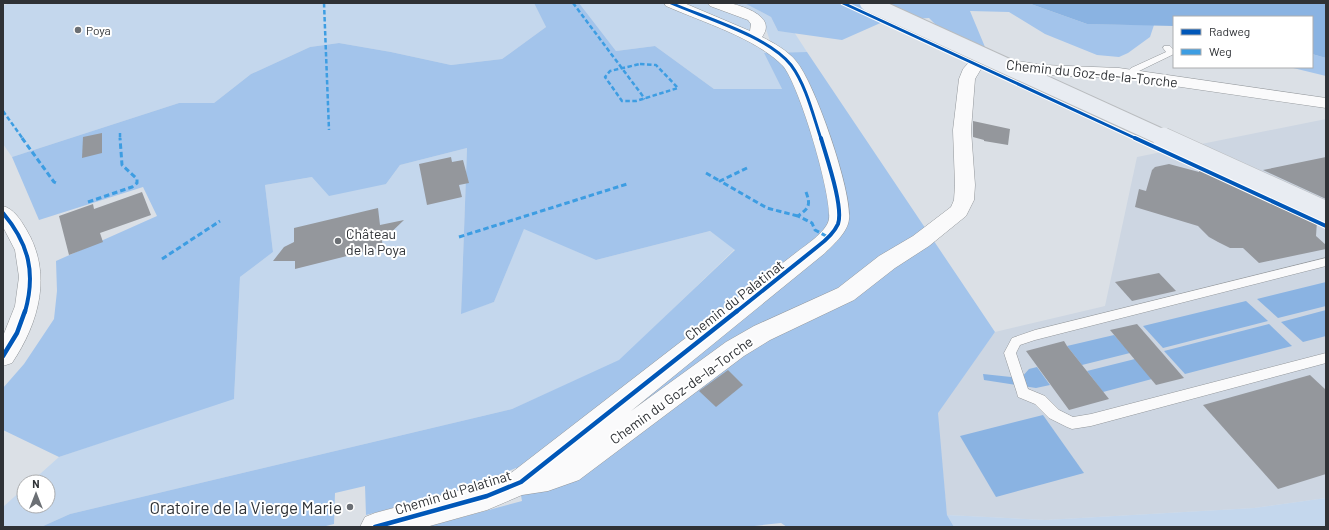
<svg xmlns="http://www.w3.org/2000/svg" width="1329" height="530" font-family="Barlow,sans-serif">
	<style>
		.built { fill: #cdd6e2 }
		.green { fill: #c4d7ed }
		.forest { fill: #a3c4eb }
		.water { fill: #8ab3e2 }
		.building { fill: #94979c }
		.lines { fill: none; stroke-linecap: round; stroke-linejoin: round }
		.service-casing { stroke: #93979b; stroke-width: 1 }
		.minor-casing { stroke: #93979b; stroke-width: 1 }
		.secondary-casing { stroke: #93979b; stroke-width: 1 }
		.service { fill: #fafafb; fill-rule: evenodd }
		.minor { fill: #fafafb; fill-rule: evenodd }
		.secondary { fill: #fafafb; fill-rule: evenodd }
		.primary-bridge-far1-casing { stroke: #b9bcbf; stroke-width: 18; stroke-linecap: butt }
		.primary-bridge-casing { stroke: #b9bcbf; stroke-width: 22; stroke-linecap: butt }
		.primary-bridge-far1 { stroke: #e8ecf2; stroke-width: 16 }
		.primary-bridge { stroke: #e8ecf2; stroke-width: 21 }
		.quiet-far1 { stroke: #3d9de2; stroke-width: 2.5; stroke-dasharray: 4.5 2.5; stroke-linecap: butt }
		.quiet { stroke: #3d9de2; stroke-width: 3; stroke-dasharray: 5.5 3; stroke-linecap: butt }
		.cycleway-far2-casing { stroke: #fff; stroke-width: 5 }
		.cycleway-far1-casing { stroke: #fff; stroke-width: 6 }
		.cycleway-casing { stroke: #fff; stroke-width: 7 }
		.cycleway-far2 { stroke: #0057b8; stroke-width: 3 }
		.cycleway-far1 { stroke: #0057b8; stroke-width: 4 }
		.cycleway { stroke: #0057b8; stroke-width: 4.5 }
		.poi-dot { fill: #6b6f74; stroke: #fff; stroke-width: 1.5 }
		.labels { text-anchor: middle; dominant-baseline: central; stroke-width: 4; stroke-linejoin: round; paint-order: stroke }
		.far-poi-label { font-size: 12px; fill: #2f3236; stroke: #fff; text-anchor: start }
		.street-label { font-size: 14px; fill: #2f3236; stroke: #fff }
		.poi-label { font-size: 14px; fill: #2f3236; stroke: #fff; text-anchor: start }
		.near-poi-label { font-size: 17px; fill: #2f3236; stroke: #fff; text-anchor: end }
	</style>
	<rect width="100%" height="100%" fill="#dbe0e6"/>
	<polygon class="built" points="1326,119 1326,498 1254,508 1045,520 947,515 937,413 995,332 1105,306 1137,157"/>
	<g class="green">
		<polygon points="10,3 534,3 546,27 502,59 451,65 391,52 339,43 310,47 251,74 214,103 179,103 12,157 3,144 3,6"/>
		<polygon points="579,3 665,3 741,36 772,53 764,53 782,89 714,89 655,46 616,51"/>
		<polygon points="678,3 709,3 748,19 754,26 751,31 744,31"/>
		<polygon points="723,3 744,3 771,17 778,31 794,32 807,52 782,53 771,44 764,23"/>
		<polygon points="467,148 461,313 494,302 524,228 596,260 710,231 735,249 619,361 512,409 70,514 41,527 3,527 3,507 24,488 24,506 48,506 48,482 31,482 59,457 234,398 240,277 273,252 265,185 312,177 386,184 400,165"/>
		<polygon points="1326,498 1326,527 954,527 947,515 1045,520 1254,508"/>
	</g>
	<g class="forest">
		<polygon points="534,3 579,3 616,51 655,46 714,89 782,89 764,53 807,52 995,332 938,413 947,515 954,527 787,527 781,523 745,527 426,527 522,501 516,468 459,491 366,515 365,486 335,493 334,524 322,527 41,527 70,514 512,409 619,360 735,250 710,231 596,260 524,229 494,302 461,314 467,148 400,165 386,184 329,196 312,177 265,185 273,252 240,277 234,399 59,457 3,430 3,388 24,364 54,319 57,291 56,261 157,216 143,187 39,220 12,157 179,103 214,103 251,74 310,47 339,43 391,52 451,65 502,59 546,27"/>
		<polygon points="744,3 1028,3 1087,24 1154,25 1150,37 1128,53 1119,57 1097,55 1045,34 1009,12 970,11 985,47 966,55 929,18 885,21 842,40 778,31 771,17"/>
		<polygon points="1312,54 1326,58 1326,76 1289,67 1312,67"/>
	</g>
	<g class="water">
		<polygon points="1028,3 1326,3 1326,58 1312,54 1312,17 1174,17 1174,26 1087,24"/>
		<polygon points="1326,282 1326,306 1278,318 1257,299"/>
		<polygon points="1246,301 1268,321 1163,348 1143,326"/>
		<polygon points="1326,310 1326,336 1303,342 1281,322"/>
		<polygon points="1269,324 1292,346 1185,374 1164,351"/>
		<polygon points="1114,335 1130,353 1082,365 1067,346"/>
		<polygon points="1135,359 1152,379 1103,392 1087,371"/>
		<polygon points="1037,367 1050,385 1036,388 984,380 983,374 1021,378 1029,369"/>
		<polygon points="1043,415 1084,473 996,497 960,436"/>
	</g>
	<g class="building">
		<polygon points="973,121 1010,129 1008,145 984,141 984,140 973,137"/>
		<polygon points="102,133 102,153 82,158 83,137"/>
		<polygon points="451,157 452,162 463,160 469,183 459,185 462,197 427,205 419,164"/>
		<polygon points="1326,157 1326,199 1263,170"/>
		<polygon points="1169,164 1199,172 1200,168 1317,221 1316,236 1326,245 1326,249 1259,263 1243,248 1230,248 1218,242 1209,237 1198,226 1135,207 1139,189 1146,191 1152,170 1155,167"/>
		<polygon points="142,192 151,215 100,233 103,242 69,255 59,216 93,204 94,209"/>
		<polygon points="378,208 380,225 404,220 382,241 383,247 295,269 295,261 273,261 284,247 294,242 294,228"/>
		<polygon points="1159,273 1176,291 1132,301 1115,282"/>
		<polygon points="1137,324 1184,378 1156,385 1110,330"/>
		<polygon points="1064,341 1067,346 1109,399 1069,410 1026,351"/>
		<polygon points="728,370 743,385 716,407 699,391"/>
		<polygon points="1310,375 1326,390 1326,474 1278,489 1203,405"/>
	</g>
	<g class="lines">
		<defs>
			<g id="service">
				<polygon points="1164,46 1170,46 1174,50 1174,54 1137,72 1135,77 1129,77 1127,73 1131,68 1166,52 1163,48"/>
				<polygon points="1326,258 1326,266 1035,340 1020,345 1016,353 1028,389 1045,396 1059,410 1073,417 1091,414 1326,353 1326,363 1091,426 1072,429 1067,427 1049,418 1035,404 1018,397 1017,393 1004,353 1012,338 1035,330"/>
			</g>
			<path id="minor" d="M664 3H684L750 31 751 24 748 20 710 6 708 3C715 3 723 2 730 3 745 7 777 17 762 37 774 43 788 51 796 61 815 83 852 191 849 219 848 232 834 244 825 253L631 411 726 342 754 326 838 288 879 256 913 236 951 207 954 200 955 185 953 130 959 79 963 69 970 61 991 57 1043 65 1119 68 1326 98V108L1119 78 1043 75 991 67 981 69 975 79 971 130 975 185 974 200 966 216 929 246 895 268 854 300 770 340 744 356 579 480 548 491 522 495 487 510 426 527H360L365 517 375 513 487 483 511 473 793 255C803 247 827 232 829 219 832 195 799 84 783 66 756 38 702 22 666 6Z"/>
			<path id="secondary" d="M3 206C14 209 20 219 26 229 53 273 39 323 12 363L3 366V336L15 306 19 277 15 250 3 227Z"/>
		</defs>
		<use href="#service" class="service-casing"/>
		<use href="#minor" class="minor-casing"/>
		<use href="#secondary" class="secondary-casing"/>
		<use href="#service" class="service"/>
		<use href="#minor" class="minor"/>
		<use href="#secondary" class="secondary"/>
		<defs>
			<polyline id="primary-bridge-far1" points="868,3 1166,139"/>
			<polyline id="primary-bridge" points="1163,138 1326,212"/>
		</defs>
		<use href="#primary-bridge-far1" class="primary-bridge-far1-casing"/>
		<use href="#primary-bridge" class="primary-bridge-casing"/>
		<use href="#primary-bridge-far1" class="primary-bridge-far1"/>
		<use href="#primary-bridge" class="primary-bridge"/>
		<g class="quiet-far1">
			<polyline points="324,3 329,130"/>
			<polyline points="573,3 645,99"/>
			<polygon points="640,64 656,65 678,88 636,101 622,101 605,77 610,71"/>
			<polyline points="3,111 23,139"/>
			<polyline points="120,133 120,139"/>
		</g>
		<g class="quiet">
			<polyline points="22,138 54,182 58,184"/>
			<polyline points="747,168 720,181 767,208 798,216"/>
			<polyline points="706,173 720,181"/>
			<path d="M806 192C811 205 809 208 798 216L812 223 815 230 828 237"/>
			<polyline points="88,202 132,187 137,183 137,179 122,165 120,138"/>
			<polyline points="459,237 627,184"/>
			<polyline points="162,259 220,221"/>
		</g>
		<defs>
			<g id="cycleway-far2">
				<path d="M671 3C705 18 768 36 791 65 806 85 813 115 821 139"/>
				<polyline points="843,3 1137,139"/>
			</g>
			<g id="cycleway-far1">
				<polyline points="1135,138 1326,226"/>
				<path d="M3 213C29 244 36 273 25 312"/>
				<path d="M736 312 817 247C825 241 834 233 838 224 844 207 826 156 821 138"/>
			</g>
			<g id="cycleway">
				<polyline points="3,356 17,333 25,311"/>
				<polyline points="375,527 487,496 521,482 737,311"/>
			</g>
		</defs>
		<use href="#cycleway-far2" class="cycleway-far2-casing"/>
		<use href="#cycleway-far1" class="cycleway-far1-casing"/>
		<use href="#cycleway" class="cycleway-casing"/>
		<use href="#cycleway-far2" class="cycleway-far2"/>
		<use href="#cycleway-far1" class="cycleway-far1"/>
		<use href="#cycleway" class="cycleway"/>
	</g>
	<g class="poi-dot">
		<circle cx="78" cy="30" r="4"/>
		<circle cx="338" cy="241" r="4"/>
		<circle cx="350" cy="507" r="4"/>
	</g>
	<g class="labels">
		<g class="far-poi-label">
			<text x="86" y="30">Poya</text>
		</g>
		<g class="street-label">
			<text transform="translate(1092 73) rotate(6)">Chemin du Goz-de-la-Torche</text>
			<text transform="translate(734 300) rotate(-38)">Chemin du Palatinat</text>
			<text transform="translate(681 390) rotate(-36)">Chemin du Goz-de-la-Torche</text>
			<text transform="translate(453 492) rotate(-17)">Chemin du Palatinat</text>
		</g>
		<g class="poi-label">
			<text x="346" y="233">Château<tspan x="346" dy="16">de la Poya</tspan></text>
		</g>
		<g class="near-poi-label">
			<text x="342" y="507">Oratoire de la Vierge Marie</text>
		</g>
	</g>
	<rect width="1329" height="530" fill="none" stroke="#2f3236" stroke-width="8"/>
	<rect x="1173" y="16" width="140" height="52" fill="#ffffff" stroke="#acadaf"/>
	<rect x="1181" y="29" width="20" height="6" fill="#0057b8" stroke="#acadaf"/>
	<text x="1209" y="36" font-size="12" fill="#2f3236">Radweg</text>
	<rect x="1181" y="49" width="20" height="6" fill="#3d9de2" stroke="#acadaf"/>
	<text x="1209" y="56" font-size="12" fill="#2f3236">Weg</text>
	<g transform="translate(36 494)"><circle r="19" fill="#ffffff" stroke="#acadaf"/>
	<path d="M0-3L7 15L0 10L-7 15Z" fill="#6b6f74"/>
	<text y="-6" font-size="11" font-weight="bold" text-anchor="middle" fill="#2f3236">N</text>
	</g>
</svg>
